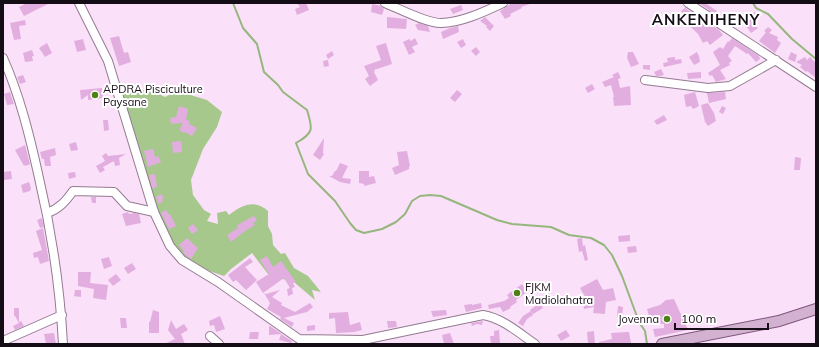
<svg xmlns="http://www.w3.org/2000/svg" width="819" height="347" font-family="Mulish,sans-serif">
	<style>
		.forest { fill: #a6c88d }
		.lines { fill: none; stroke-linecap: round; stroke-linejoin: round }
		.stream { stroke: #95b67d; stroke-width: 2 }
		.building { fill: #e2aedf }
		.minor-casing { stroke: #937b91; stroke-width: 10 }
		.major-casing { stroke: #7d567c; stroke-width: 12 }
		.minor { stroke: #fff; stroke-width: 8 }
		.major { stroke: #d3b1d1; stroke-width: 10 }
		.poi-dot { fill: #4e8115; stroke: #fff; stroke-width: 1.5 }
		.labels { text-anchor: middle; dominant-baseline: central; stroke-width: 4; stroke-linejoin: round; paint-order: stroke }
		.poi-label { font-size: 11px; fill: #150d15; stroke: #fff; text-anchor: start }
		.district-label { font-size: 15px; font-weight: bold; letter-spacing: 1px; fill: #150d15; stroke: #fff }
	</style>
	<rect width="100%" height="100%" fill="#fbe0f9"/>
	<path class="forest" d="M135 90 153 91 165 97 177 91 207 100 222 112 217 127 203 149 191 180 193 195 204 210 211 214 207 221 218 224 217 213 226 211 229 215C242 205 255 199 268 211V226L272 234 273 245 281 254 285 253 294 268 308 276 321 292 312 290 315 300 295 283 268 274 252 253 231 269 224 276 209 271 184 257 173 244 155 205 120 92Z"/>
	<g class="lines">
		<g class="stream">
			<path d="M233 3 243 28 257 44 264 72 278 85 283 92 307 110C313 129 314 133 296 143L308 174 335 201 350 223 356 230 364 233 382 229 396 222 405 214 412 201 420 196 430 195 441 196 497 220 512 224 551 227 569 235 591 238 604 245 612 255 622 276 639 322 645 331 647 344"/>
			<polyline points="753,3 756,8 768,14 792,39 816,59"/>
		</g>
	</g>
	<g class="building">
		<polygon points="27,3 50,3 24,16 19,7"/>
		<polygon points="297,3 306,3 309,10 297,15 295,9 300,7"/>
		<polygon points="512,3 530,3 530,4 521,7 522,8 510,14 511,16 505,19 500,11"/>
		<polygon points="699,3 705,3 717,11 714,14"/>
		<polygon points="372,4 381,6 384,9 382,15 371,12"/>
		<polygon points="461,5 463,10 453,14 450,9"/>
		<polygon points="685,8 719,30 723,35 710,45 707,41 703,43 698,34 691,27 697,21 688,15 685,17 681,11"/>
		<polygon points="739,12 749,21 754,12 761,16 754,24 758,28 751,33 737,13"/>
		<polygon points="387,17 407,19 406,29 387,28"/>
		<polygon points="485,17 494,26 490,31 486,27 487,26 480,21"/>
		<polygon points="25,20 26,25 19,26 21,39 14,40 10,23"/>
		<polygon points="419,23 428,26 430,32 418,30 415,25"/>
		<polygon points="458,26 459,32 443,39 441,32 450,28"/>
		<polygon points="768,27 772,30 769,33 778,37 777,40 781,43 775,53 759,41 766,32 764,31"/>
		<polygon points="119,36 124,53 128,52 131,62 119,66 110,38"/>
		<polygon points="415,38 418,44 412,47 415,52 409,55 403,42 409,39 411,41"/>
		<polygon points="732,38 759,56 760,59 756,62 748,53 747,54 735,46 728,56 732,61 729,63 730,65 720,70 726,79 716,82 712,75 710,76 708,73 720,65 713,52 720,47 723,49 728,41 729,42"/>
		<polygon points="83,39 86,50 77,52 74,41"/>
		<polygon points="463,39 466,45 461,48 457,42"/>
		<polygon points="47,43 52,53 45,57 39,48"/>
		<polygon points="386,43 392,64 374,70 375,72 374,72 378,80 370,86 365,79 369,76 364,66 381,60 376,46"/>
		<polygon points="476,47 480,52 476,56 471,51"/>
		<polygon points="32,50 34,56 32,56 33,61 25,62 23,53"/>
		<polygon points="332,51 334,55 328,59 326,55"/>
		<polygon points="628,52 633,52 639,64 631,67 627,58"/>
		<polygon points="697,52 699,56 700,62 694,65 689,57"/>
		<polygon points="791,52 797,55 795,62 788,59"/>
		<polygon points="675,57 675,60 681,59 682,63 664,67 663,63 668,62 667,58"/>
		<polygon points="805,57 807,60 810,57 816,63 816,78 807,71 806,72 800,67 802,65 796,62"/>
		<polygon points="328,60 329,66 324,67 323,61"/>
		<polygon points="643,65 650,65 650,70 643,69"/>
		<polygon points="661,69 664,75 660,76 656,76 654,72"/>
		<polygon points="618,72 621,78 618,79 620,88 630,86 631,105 614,106 613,97 614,97 611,85 605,87 602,82 614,77 612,75"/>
		<polygon points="701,72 701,78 688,79 687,73"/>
		<polygon points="23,75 26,82 20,84 17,77"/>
		<polygon points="592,84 595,89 588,93 585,88"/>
		<polygon points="102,88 103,98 88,100 88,95 81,100 80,90"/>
		<polygon points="457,90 462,94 455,102 450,98"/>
		<polygon points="10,92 14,104 7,105 4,94"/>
		<polygon points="695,92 699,106 693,109 691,106 686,107 684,95"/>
		<polygon points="725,92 726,99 709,103 707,93"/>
		<polygon points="708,103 714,113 716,121 708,126 705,122 701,105"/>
		<polygon points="179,106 188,109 186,119 190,122 189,124 197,128 192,136 185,132 184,133 179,130 183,123 171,124 170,118 176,117"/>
		<polygon points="722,106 726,108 723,114 719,112"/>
		<polygon points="664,115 667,120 657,125 654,121"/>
		<polygon points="103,120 108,120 109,130 104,131"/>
		<polygon points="324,138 323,153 324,154 320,160 313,155"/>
		<polygon points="181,141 182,152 173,153 172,142"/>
		<polygon points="76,142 78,150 71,151 69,144"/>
		<polygon points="25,145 30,164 26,166 25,165 24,166 15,150"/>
		<polygon points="55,148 56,155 50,157 51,166 45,166 44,159 42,159 40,152"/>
		<polygon points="153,149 155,157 158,156 161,162 148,167 144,151"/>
		<polygon points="407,151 410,166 409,167 409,169 395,175 392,168 399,165 397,152"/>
		<polygon points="106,153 108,156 126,154 119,158 120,165 115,166 114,161 103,167 105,170 100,173 96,166 105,161 102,156"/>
		<polygon points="795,157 801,158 800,170 794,170"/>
		<polygon points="340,163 348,166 342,178 351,179 350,184 340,182 329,176 332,176 335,171 336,171"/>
		<polygon points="11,171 12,179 4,180 3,172"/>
		<polygon points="359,171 369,171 369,177 374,176 376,183 364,186 364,184 359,183"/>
		<polygon points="75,172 76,177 69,179 68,173"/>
		<polygon points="155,174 157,187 152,188 149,175"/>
		<polygon points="29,182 31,188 30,191 23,193 21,185"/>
		<polygon points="161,194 164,198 162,199 163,201 159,204 156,197"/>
		<polygon points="91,197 96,197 96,203 92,203"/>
		<polygon points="166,210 169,215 170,214 176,226 169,229 161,213"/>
		<polygon points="128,212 129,214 134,213 139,214 141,223 126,226 122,214"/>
		<polygon points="254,216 257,220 253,223 255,225 245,231 231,242 227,235 238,228 237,226 239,224"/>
		<polygon points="42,218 44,227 40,228 37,220"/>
		<polygon points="193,224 198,230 192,234 188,228"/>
		<polygon points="43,228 49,261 40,264 38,257 34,258 33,253 42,250 36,231"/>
		<polygon points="630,235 630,241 619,242 618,236"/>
		<polygon points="187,238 198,248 191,259 183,253 184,251 179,245"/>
		<polygon points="582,238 583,246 585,245 588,260 585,261 582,251 579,252 577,239"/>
		<polygon points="636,246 637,252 628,253 627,247"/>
		<polygon points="267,256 273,267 281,261 293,278 296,282 293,283 295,287 292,288 293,294 288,296 287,289 290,288 284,278 263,293 261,290 256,282 269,274 260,260"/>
		<polygon points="109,257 112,266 104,269 101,259"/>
		<polygon points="250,258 253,262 245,267 257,280 246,290 236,280 233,282 228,275"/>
		<polygon points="132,263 136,269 128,274 124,268"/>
		<polygon points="78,272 91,272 90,283 108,285 106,300 93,298 94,289 78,286"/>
		<polygon points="116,274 121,280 113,286 108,280"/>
		<polygon points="597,279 603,290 613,288 616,300 606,302 605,314 593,313 594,307 584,309 583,301 587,300 580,288"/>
		<polygon points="522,284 527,292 516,300 517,302 510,307 511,308 503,312 500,307 489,309 488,305 504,301 509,298 507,295"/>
		<polygon points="75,290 81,290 81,297 74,296"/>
		<polygon points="280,290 272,297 282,303 281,305 295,312 310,303 313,307 307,312 284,318 294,323 292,327 280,319 281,317 267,309 270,303 264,293 266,294"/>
		<polygon points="674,299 688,330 655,337 653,329 664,328 664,324 651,323 647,309 660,305 666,300"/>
		<polygon points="481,303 482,308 466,312 464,305 472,304 472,305"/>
		<polygon points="540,303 543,308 533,314 530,310"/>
		<polygon points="618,306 623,307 622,317 617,317"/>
		<polygon points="14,308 19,308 19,322 21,321 24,326 15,330 13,326 19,323 15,316 14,316"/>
		<polygon points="153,310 159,312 159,333 149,333 149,322 150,322"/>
		<polygon points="446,310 447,315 433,317 431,311"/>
		<polygon points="531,311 533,315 527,319 523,326 518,323 523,316"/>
		<polygon points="348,312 350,325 360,322 362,330 354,332 336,333 335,318 329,319 329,313"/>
		<polygon points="220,316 225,329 216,332 214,325 210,326 209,321"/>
		<polygon points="623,316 630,317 630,322 623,322"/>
		<polygon points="120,318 126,318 127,328 121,328"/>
		<polygon points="171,320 176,329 184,324 188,330 181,334 185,344 164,344 175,339 168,330"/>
		<polygon points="387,321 396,321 397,327 388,328"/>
		<polygon points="483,321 482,325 477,324 472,326 471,323"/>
		<polygon points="315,325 315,330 307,331 307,326"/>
		<polygon points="269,326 270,326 282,334 269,335"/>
		<polygon points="499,330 500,343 491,344 490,336 494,336 494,331"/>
		<polygon points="566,330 570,336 561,341 557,335"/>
		<polygon points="594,331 595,344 588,344 587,332"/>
		<polygon points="250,332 259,332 258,339 249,339"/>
		<polygon points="629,332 631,343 599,344 599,342 612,339 611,333"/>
		<polygon points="54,333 56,344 46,344 44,334"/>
		<polygon points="450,333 454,344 444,344 442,335"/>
		<polygon points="281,334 292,341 291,343 279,340"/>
	</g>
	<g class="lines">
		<defs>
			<g id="minor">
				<path d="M79 3 108 61 154 212 170 246 182 260 218 282 299 339 363 340 483 315C502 318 519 333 535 344"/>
				<path d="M385 3C400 9 426 23 441 23 461 23 486 11 503 3"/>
				<polyline points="688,3 816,87"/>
				<path d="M3 58C20 96 30 137 39 178 52 233 60 288 63 344"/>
				<polyline points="645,80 708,88 730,86 776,60"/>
				<path d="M47 213C59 209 66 201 73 191L114 192 127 206 154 212"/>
				<polyline points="210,336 219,344"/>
				<polyline points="3,341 62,315"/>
			</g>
			<polyline id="major" points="662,344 779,321 816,309"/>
		</defs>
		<use href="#minor" class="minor-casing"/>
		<use href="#major" class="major-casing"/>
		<use href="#minor" class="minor"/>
		<use href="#major" class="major"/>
	</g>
	<g class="poi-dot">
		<circle cx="95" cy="95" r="4"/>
		<circle cx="517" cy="293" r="4"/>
		<circle cx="667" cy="319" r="4"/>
	</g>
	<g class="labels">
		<g class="poi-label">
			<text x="103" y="89">APDRA Pisciculture<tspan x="103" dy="13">Paysane</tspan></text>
			<text x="525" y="287">FJKM<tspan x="525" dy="13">Madiolahatra</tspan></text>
			<text x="659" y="319" text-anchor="end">Jovenna</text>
		</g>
		<g class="district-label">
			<text x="706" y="19">ANKENIHENY</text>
		</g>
	</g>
	<rect width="819" height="347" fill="none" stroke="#150d15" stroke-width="8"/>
	<path d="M675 323v6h93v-6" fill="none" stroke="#150d15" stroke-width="2"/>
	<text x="681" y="323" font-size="12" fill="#150d15" stroke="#ffffff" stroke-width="3" paint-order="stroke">100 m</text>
</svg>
